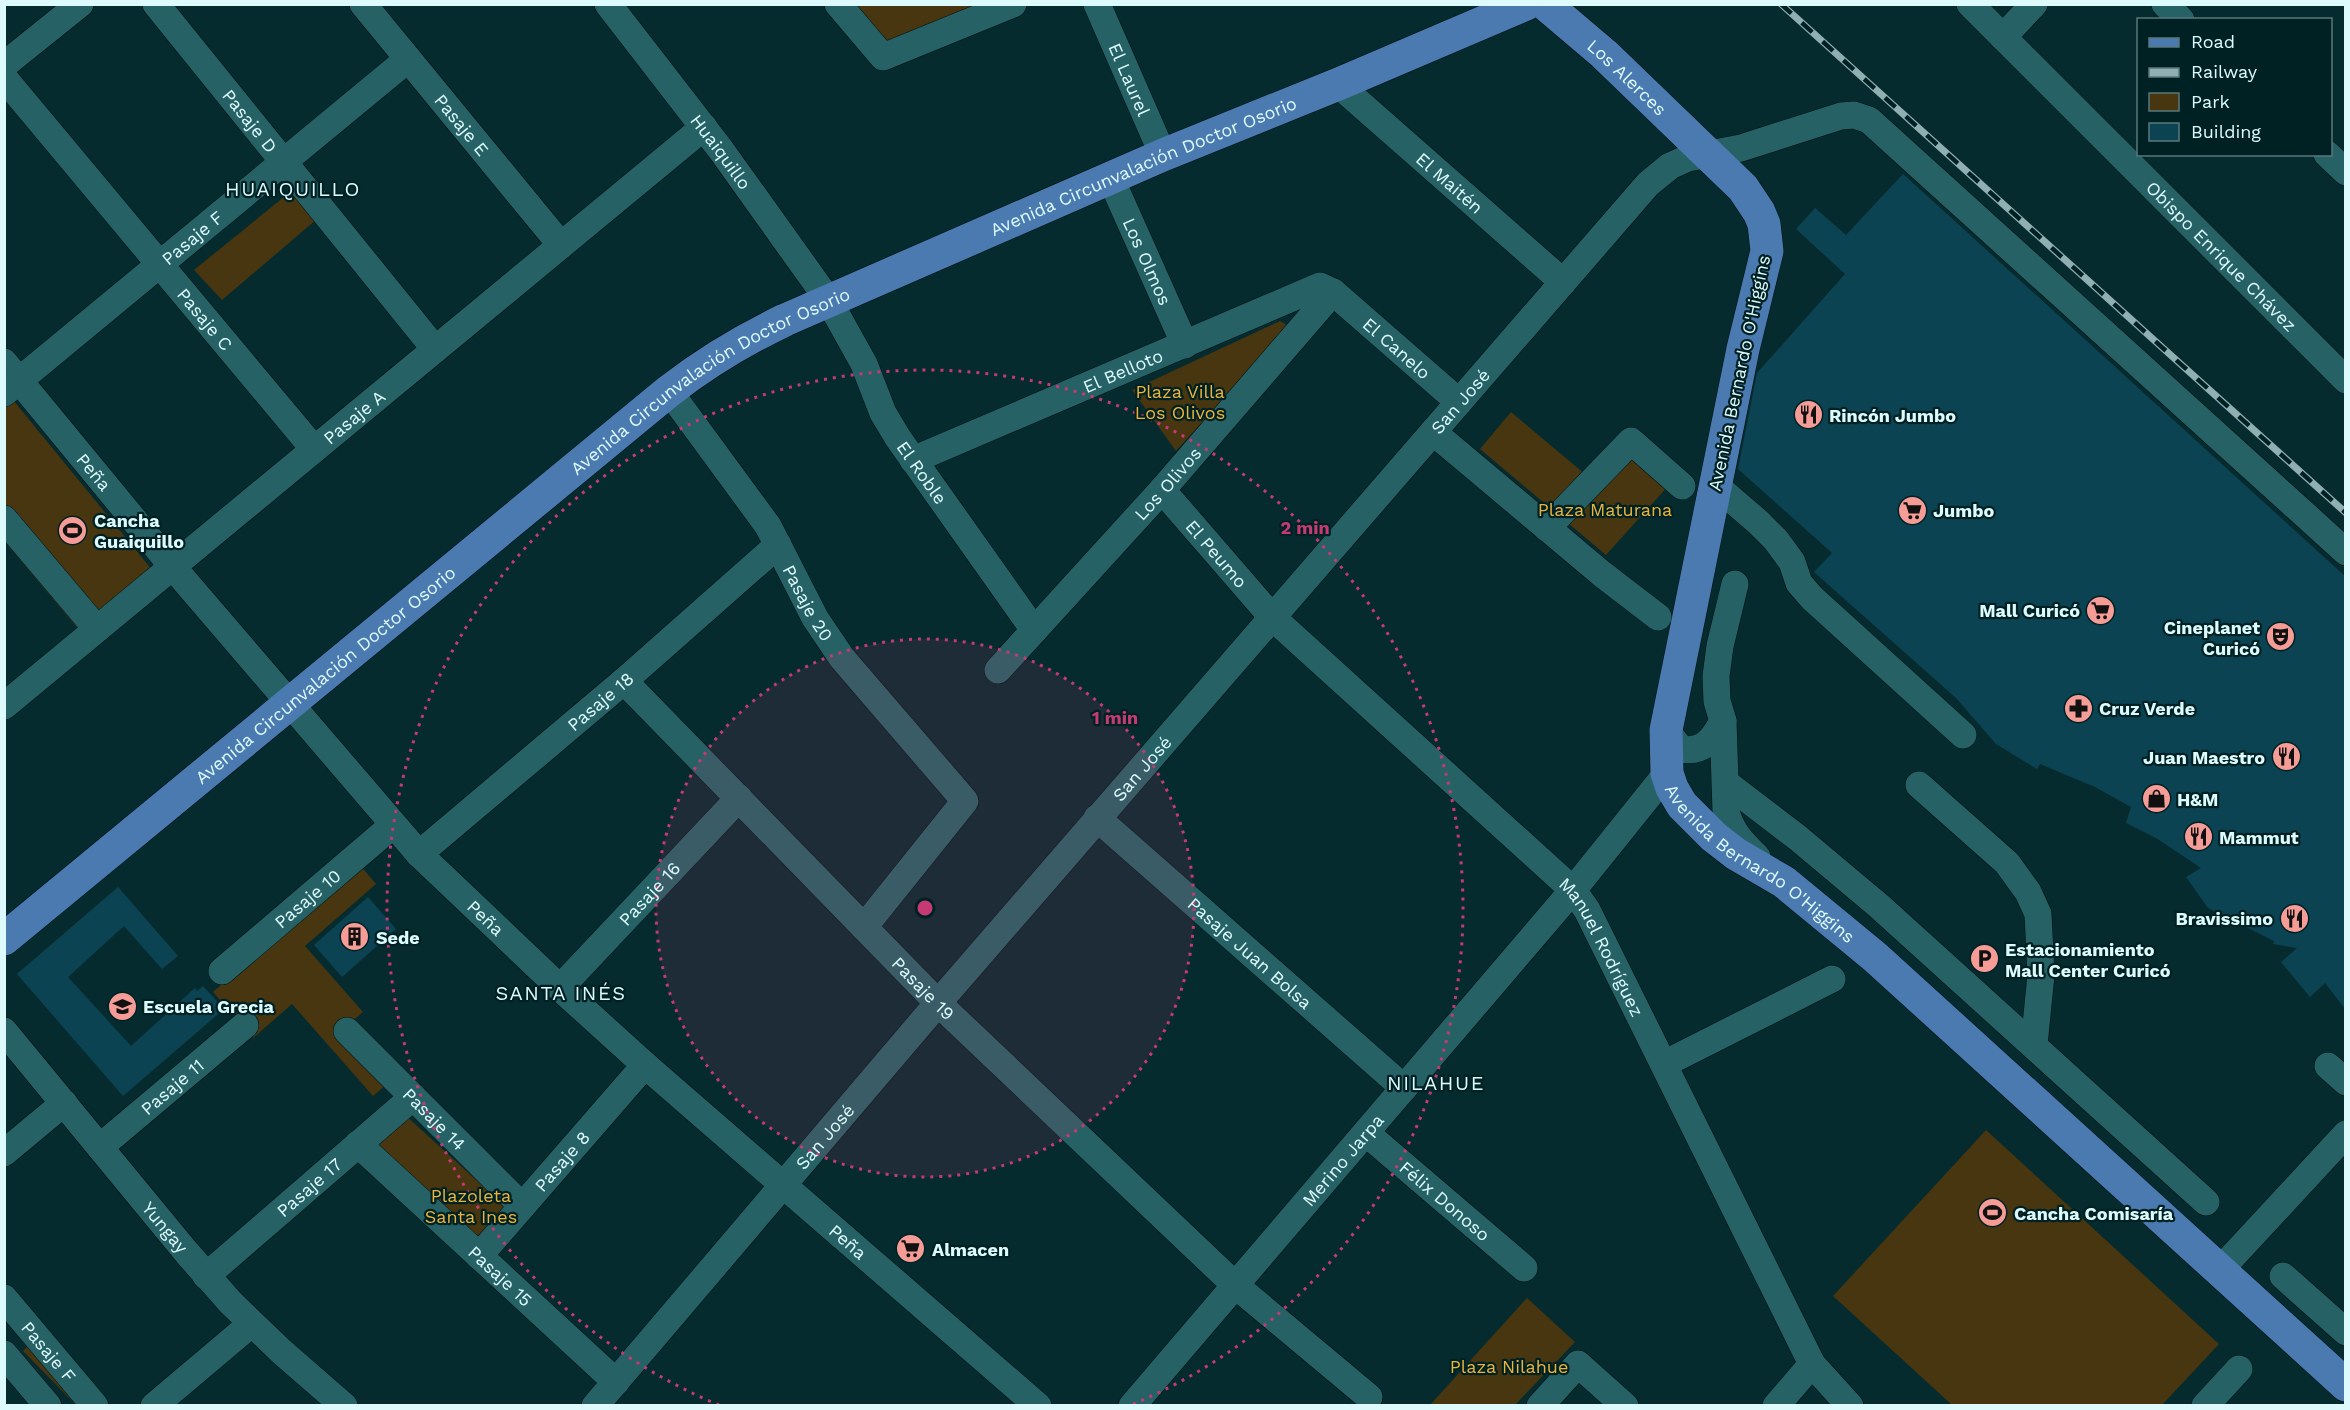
<svg xmlns="http://www.w3.org/2000/svg" width="2350" height="1410" font-family="'Work Sans',sans-serif">
	<style>
		.green { fill: #47360f }
		.building { fill: #0c4353 }
		.lines { fill: none; stroke-linecap: round; stroke-linejoin: round }
		.minor-casing { stroke: #041112; stroke-width: 28 }
		.major-casing { stroke: #041112; stroke-width: 34 }
		.minor { stroke: #266166; stroke-width: 27 }
		.major { stroke: #4a7ab0; stroke-width: 33 }
		.rail-casing { stroke: #8fafb2; stroke-width: 7 }
		.rail { stroke: #002124; stroke-width: 4.5; stroke-dasharray: 14; stroke-linecap: butt }
		.ring { fill: none; stroke: #c63a73; stroke-width: 3; stroke-dasharray: 3 6 }
		.labels { text-anchor: middle; dominant-baseline: central; stroke-width: 4.5; stroke-linejoin: round; paint-order: stroke }
		.street-label { font-size: 18px; fill: #ddfbfd; stroke: #002124 }
		.park-label { font-size: 18px; fill: #ebb53b; stroke: #002124 }
		.poi-label { font-size: 18px; font-weight: bold; fill: #ddfbfd; stroke: #002124; text-anchor: start }
		.neighbourhood-label { font-size: 20px; letter-spacing: 1.5px; fill: #ddfbfd; stroke: #002124 }
		.centre { fill: #c63a73; stroke: #002124; stroke-width: 3 }
		.ring-label { font-size: 18px; text-anchor: middle; font-weight: bold; fill: #c63a73; stroke: #002124; stroke-width: 4.5; stroke-linejoin: round; paint-order: stroke }
	</style>
	<rect width="100%" height="100%" fill="#062b2e"/>
	<g class="green">
		<polygon points="852,5 991,5 888,47"/>
		<polygon points="306,179 330,208 222,300 194,270"/>
		<polygon points="1280,321 1290,327 1176,451 1132,390"/>
		<polygon points="4,389 153,571 83,635 5,542"/>
		<polygon points="1511,412 1592,480 1625,446 1669,485 1606,555 1480,449"/>
		<polygon points="359,864 376,884 305,946 363,1012 341,1031 387,1084 373,1096 292,1004 253,1038 213,992"/>
		<polygon points="404,1114 507,1208 477,1240 375,1146"/>
		<polygon points="1986,1130 2219,1344 2162,1405 1952,1405 1833,1296"/>
		<polygon points="1527,1298 1575,1342 1515,1405 1430,1405"/>
		<polygon points="34,1340 92,1405 76,1405 23,1351"/>
	</g>
	<g class="building">
		<polygon points="1903,174 2346,577 2346,1010 2325,983 2310,997 2281,962 2297,948 2273,944 2274,941 2208,908 2186,877 2201,868 2156,838 2126,823 2131,807 2095,787 2040,764 2037,769 1996,744 1956,698 1814,572 1832,553 1738,469 1757,373 1845,274 1796,229 1815,208 1846,235"/>
		<polygon points="118,887 178,956 162,969 124,926 68,977 131,1046 195,988 197,991 203,986 224,1009 123,1096 17,974"/>
		<polygon points="368,897 396,929 342,977 314,945"/>
	</g>
	<g class="lines">
		<defs>
			<g id="minor">
				<path id="s1" d="M156 4 435 349"/>
				<path id="s2" d="M363 4 561 245"/>
				<path id="s3" d="M608 4 721 150 829 301 864 364 883 413 898 438 1034 630"/>
				<polyline points="838,4 883,57 1013,4"/>
				<path id="s4" d="M1097 4 1163 155"/>
				<path id="s5" d="M1970 4 2346 380"/>
				<polyline points="2165,4 2181,20"/>
				<polyline points="2003,37 2034,4"/>
				<polyline points="4,65 80,4"/>
				<path id="s6" d="M4 78 314 449"/>
				<path id="s7" d="M1341 83 1348 93 1563 282"/>
				<polyline points="2327,154 2346,172"/>
				<path id="s8" d="M1111 179 1185 345"/>
				<path id="s9" d="M4 362 172 566 419 854 560 988 645 1065 1038 1406"/>
				<path id="s10" d="M669 391 768 526 815 618 842 658 965 801 864 927"/>
				<path id="s11" d="M4 393 408 59"/>
				<polyline points="1433,432 1602,574 1658,617"/>
				<path id="s12" d="M913 460 1320 286 1333 292 1459 402"/>
				<polyline points="1715,485 1758,522 1776,540 1792,562 1799,583 1812,598 1963,735"/>
				<path id="s13" d="M1162 490 1272 617 1573 890 1587 910 1812 1364 1850 1406"/>
				<polyline points="4,519 97,629"/>
				<polyline points="1547,528 1631,441 1682,486"/>
				<path d="M1735 584 1720 646 1716 676 1717 701 1723 721 1726 811C1731 832 1743 843 1757 857"/>
				<path id="s14" d="M998 670 1162 490 1333 292"/>
				<path id="s15" d="M624 681 938 1003 1235 1285 1369 1397"/>
				<path id="s16" d="M4 706 704 127"/>
				<path d="M1666 730 1681 749C1704 753 1713 739 1723 721"/>
				<polyline points="1726,783 1798,838 1879,906 2206,1202"/>
				<polyline points="1919,785 2007,863 2028,892 2038,914 2041,975 2034,1045"/>
				<path id="s17" d="M1097 818 1404 1088"/>
				<path id="s18" d="M419 854 624 681 778 545"/>
				<path id="s19" d="M222 971 393 825"/>
				<path id="s20" d="M560 988 739 798"/>
				<path id="s21" d="M4 1031 187 1253 231 1303 282 1352 344 1406"/>
				<path id="s22" d="M347 1031 522 1206"/>
				<polyline points="1664,1064 1832,979"/>
				<polyline points="2328,1066 2346,1082"/>
				<path id="s23" d="M1366 1133 1524 1268"/>
				<path id="s24" d="M358 1144 616 1382"/>
				<path id="s25" d="M100 1147 245 1025"/>
				<polyline points="4,1153 64,1103"/>
				<path id="s26" d="M479 1256 645 1065"/>
				<polyline points="2220,1270 2346,1134"/>
				<path id="s27" d="M206 1276 413 1097"/>
				<polyline points="2283,1276 2346,1332"/>
				<path id="s28" d="M4 1298 95 1406"/>
				<polyline points="4,1354 48,1406"/>
				<polyline points="154,1406 251,1324"/>
				<path id="s29" d="M595 1406 938 1003 1648 184 1670 166 1688 158 1741 148 1841 116 1854 115 1869 120 2346 552"/>
				<path id="s30" d="M1132 1406 1573 890 1667 773"/>
				<polyline points="1540,1406 1578,1364 1625,1406"/>
				<polyline points="1776,1406 1812,1364"/>
				<polyline points="2205,1406 2239,1369"/>
			</g>
			<g id="major">
				<path id="s31" d="M1545 4 1604 54 1743 188 1759 212 1764 224 1767 251 1743 349 1666 730 1667 773 1672 788 1682 805 1714 837 1736 854 1784 882 1875 957 2346 1385"/>
				<path id="s32" d="M4 939 669 391C705 363 743 340 785 320L1163 155 1341 83 1526 4"/>
			</g>
		</defs>
		<use href="#minor" class="minor-casing"/>
		<use href="#major" class="major-casing"/>
		<use href="#minor" class="minor"/>
		<use href="#major" class="major"/>
		<defs>
			<polyline id="rail" points="1781,4 2346,513"/>
		</defs>
		<use href="#rail" class="rail-casing"/>
		<use href="#rail" class="rail"/>
	</g>
	<circle cx="925" cy="908" r="269" fill="#c63a73" fill-opacity=".12"/>
	<g class="ring">
		<circle cx="925" cy="908" r="269"/>
		<path d="M719 1405A538 538 0 1 1 1131 1405"/>
	</g>
	<defs>
		<symbol id="restaurant-disc" viewBox="-11 -11 22 22"><circle r="9.5" fill="#f59c96" stroke="#002124"/><path d="M-5-6h1v4h1v-4h1v4h1v-4h1v5L-1.5 .5V6h-2V.5L-5-1ZM5-6V6H3V1.5H1.5Q1.5-4 5-6Z" fill="#111"/></symbol>
		<symbol id="supermarket-disc" viewBox="-11 -11 22 22"><circle r="9.5" fill="#f59c96" stroke="#002124"/><path d="M-6-5.5h2.5l.6 2H6L4.5 2H-2.5L-4.4-4H-6ZM-1.5 3.2a1.3 1.3 0 1 0 .1 0ZM3 3.2a1.3 1.3 0 1 0 .1 0Z" fill="#111"/></symbol>
		<symbol id="stadium-disc" viewBox="-11 -11 22 22"><circle r="9.5" fill="#f59c96" stroke="#002124"/><path d="M0-5a6.5 5 0 1 0 0 10a6.5 5 0 1 0 0-10ZM-3.5-1.8h7v3.6h-7Z" fill="#111"/></symbol>
		<symbol id="theatre-disc" viewBox="-11 -11 22 22"><circle r="9.5" fill="#f59c96" stroke="#002124"/><path d="M-5-5.5Q0-4 5-5.5V0Q5 5 0 6Q-5 5-5 0ZM-3.3-2.5H-1v1.5H-3.3ZM1-2.5H3.3v1.5H1ZM-2.8 1Q0 5.5 2.8 1Z" fill="#111"/></symbol>
		<symbol id="pharmacy-disc" viewBox="-11 -11 22 22"><circle r="9.5" fill="#f59c96" stroke="#002124"/><path d="M-2-6h4v4h4v4h-4v4h-4v-4h-4v-4h4Z" fill="#111"/></symbol>
		<symbol id="shop-disc" viewBox="-11 -11 22 22"><circle r="9.5" fill="#f59c96" stroke="#002124"/><path d="M-5-2.5h2.3a2.7 3.5 0 0 1 5.4 0H5L5.5 6h-11ZM-1.5-2.5h3a1.5 2.3 0 0 0-3 0Z" fill="#111"/></symbol>
		<symbol id="building-disc" viewBox="-11 -11 22 22"><circle r="9.5" fill="#f59c96" stroke="#002124"/><path d="M-4-6H4V6H1V3H-1V6H-4ZM-2.5-4.3h1.7v1.8h-1.7ZM.8-4.3h1.7v1.8H.8ZM-2.5-1h1.7V.8h-1.7ZM.8-1h1.7V.8H.8Z" fill="#111"/></symbol>
		<symbol id="parking-disc" viewBox="-11 -11 22 22"><circle r="9.5" fill="#f59c96" stroke="#002124"/><path d="M-3.5-5.5H1a3.5 3.5 0 0 1 0 7H-1V5.5H-3.5ZM-1-3.4V-.6H.8a1.4 1.4 0 0 0 0-2.8Z" fill="#111"/></symbol>
		<symbol id="school-disc" viewBox="-11 -11 22 22"><circle r="9.5" fill="#f59c96" stroke="#002124"/><path d="M0-5L7-2L0 1L-7-2ZM-4 1L0 2.5L4 1V4Q0 6-4 4Z" fill="#111"/></symbol>
	</defs>
	<g fill-rule="evenodd">
		<use href="#restaurant-disc" x="1792" y="398" width="33" height="33"/>
		<use href="#supermarket-disc" x="1896" y="494" width="33" height="33"/>
		<use href="#stadium-disc" x="56" y="514" width="33" height="33"/>
		<use href="#supermarket-disc" x="2084" y="594" width="33" height="33"/>
		<use href="#theatre-disc" x="2264" y="620" width="33" height="33"/>
		<use href="#pharmacy-disc" x="2062" y="692" width="33" height="33"/>
		<use href="#restaurant-disc" x="2270" y="740" width="33" height="33"/>
		<use href="#shop-disc" x="2140" y="782" width="33" height="33"/>
		<use href="#restaurant-disc" x="2182" y="820" width="33" height="33"/>
		<use href="#restaurant-disc" x="2278" y="902" width="33" height="33"/>
		<use href="#building-disc" x="338" y="920" width="33" height="33"/>
		<use href="#parking-disc" x="1968" y="942" width="33" height="33"/>
		<use href="#school-disc" x="106" y="990" width="33" height="33"/>
		<use href="#stadium-disc" x="1976" y="1196" width="33" height="33"/>
		<use href="#supermarket-disc" x="894" y="1232" width="33" height="33"/>
	</g>
	<g class="labels">
		<g class="street-label">
			<text stroke="none"><textPath href="#s31" startOffset="110">Los Alerces</textPath></text>
			<text stroke="none"><textPath href="#s4" startOffset="82">El Laurel</textPath></text>
			<text stroke="none"><textPath href="#s1" startOffset="150">Pasaje D</textPath></text>
			<text stroke="none"><textPath href="#s2" startOffset="156">Pasaje E</textPath></text>
			<text stroke="none"><textPath href="#s3" startOffset="186">Huaiquillo</textPath></text>
			<text stroke="none"><textPath href="#s32" startOffset="1388">Avenida Circunvalación Doctor Osorio</textPath></text>
			<text stroke="none"><textPath href="#s7" startOffset="148">El Maitén</textPath></text>
			<text stroke="none"><textPath href="#s11" startOffset="244">Pasaje F</textPath></text>
			<text stroke="none"><textPath href="#s5" startOffset="356">Obispo Enrique Chávez</textPath></text>
			<text stroke="none"><textPath href="#s8" startOffset="90">Los Olmos</textPath></text>
			<text stroke="none"><textPath href="#s6" startOffset="314">Pasaje C</textPath></text>
			<text stroke="none"><textPath href="#s12" startOffset="542">El Canelo</textPath></text>
			<text stroke="none"><textPath href="#s12" startOffset="228">El Belloto</textPath></text>
			<text transform="translate(1739 373) rotate(-78)">Avenida Bernardo O'Higgins</text>
			<text stroke="none"><textPath href="#s32" startOffset="902">Avenida Circunvalación Doctor Osorio</textPath></text>
			<text stroke="none"><textPath href="#s29" startOffset="1326">San José</textPath></text>
			<text stroke="none"><textPath href="#s16" startOffset="454">Pasaje A</textPath></text>
			<text stroke="none"><textPath href="#s9" startOffset="142">Peña</textPath></text>
			<text stroke="none"><textPath href="#s3" startOffset="566">El Roble</textPath></text>
			<text stroke="none"><textPath href="#s14" startOffset="252">Los Olivos</textPath></text>
			<text stroke="none"><textPath href="#s13" startOffset="84">El Peumo</textPath></text>
			<text stroke="none"><textPath href="#s10" startOffset="254">Pasaje 20</textPath></text>
			<text stroke="none"><textPath href="#s32" startOffset="416">Avenida Circunvalación Doctor Osorio</textPath></text>
			<text stroke="none"><textPath href="#s18" startOffset="237">Pasaje 18</textPath></text>
			<text stroke="none"><textPath href="#s29" startOffset="840">San José</textPath></text>
			<text stroke="none"><textPath href="#s31" startOffset="1005">Avenida Bernardo O'Higgins</textPath></text>
			<text stroke="none"><textPath href="#s20" startOffset="130">Pasaje 16</textPath></text>
			<text stroke="none"><textPath href="#s19" startOffset="112">Pasaje 10</textPath></text>
			<text stroke="none"><textPath href="#s9" startOffset="736">Peña</textPath></text>
			<text stroke="none"><textPath href="#s13" startOffset="638">Manuel Rodríguez</textPath></text>
			<text stroke="none"><textPath href="#s17" startOffset="204">Pasaje Juan Bolsa</textPath></text>
			<text stroke="none"><textPath href="#s15" startOffset="429">Pasaje 19</textPath></text>
			<text stroke="none"><textPath href="#s25" startOffset="94">Pasaje 11</textPath></text>
			<text stroke="none"><textPath href="#s22" startOffset="124">Pasaje 14</textPath></text>
			<text stroke="none"><textPath href="#s29" startOffset="354">San José</textPath></text>
			<text stroke="none"><textPath href="#s30" startOffset="324">Merino Jarpa</textPath></text>
			<text stroke="none"><textPath href="#s26" startOffset="126">Pasaje 8</textPath></text>
			<text stroke="none"><textPath href="#s27" startOffset="136">Pasaje 17</textPath></text>
			<text stroke="none"><textPath href="#s23" startOffset="104">Félix Donoso</textPath></text>
			<text stroke="none"><textPath href="#s21" startOffset="254">Yungay</textPath></text>
			<text stroke="none"><textPath href="#s9" startOffset="1222">Peña</textPath></text>
			<text stroke="none"><textPath href="#s24" startOffset="194">Pasaje 15</textPath></text>
			<text stroke="none"><textPath href="#s28" startOffset="70">Pasaje F</textPath></text>
		</g>
		<g class="park-label">
			<text x="1180" y="391">Plaza Villa<tspan x="1180" dy="21">Los Olivos</tspan></text>
			<text x="1605" y="509">Plaza Maturana</text>
			<text x="471" y="1195">Plazoleta<tspan x="471" dy="21">Santa Ines</tspan></text>
			<text x="1509" y="1366">Plaza Nilahue</text>
		</g>
		<g class="poi-label">
			<text x="1829" y="415">Rincón Jumbo</text>
			<text x="1933" y="510">Jumbo</text>
			<text x="94" y="520">Cancha<tspan x="94" dy="21">Guaiquillo</tspan></text>
			<text x="2080" y="610" text-anchor="end">Mall Curicó</text>
			<text x="2260" y="627" text-anchor="end">Cineplanet<tspan x="2260" dy="21">Curicó</tspan></text>
			<text x="2099" y="708">Cruz Verde</text>
			<text x="2265" y="757" text-anchor="end">Juan Maestro</text>
			<text x="2177" y="799">H&amp;M</text>
			<text x="2219" y="837">Mammut</text>
			<text x="2273" y="918" text-anchor="end">Bravissimo</text>
			<text x="376" y="937">Sede</text>
			<text x="2005" y="949">Estacionamiento<tspan x="2005" dy="21">Mall Center Curicó</tspan></text>
			<text x="143" y="1006">Escuela Grecia</text>
			<text x="2014" y="1213">Cancha Comisaría</text>
			<text x="932" y="1249">Almacen</text>
		</g>
		<g class="neighbourhood-label">
			<text x="293" y="189">HUAIQUILLO</text>
			<text x="561" y="993">SANTA INÉS</text>
			<text x="1436" y="1083">NILAHUE</text>
		</g>
	</g>
	<circle cx="925" cy="908" r="9" class="centre"/>
	<g class="ring-label">
		<text x="1305" y="534">2 min</text>
		<text x="1115" y="724">1 min</text>
	</g>
	<rect width="2350" height="1410" fill="none" stroke="#ddfbfd" stroke-width="12"/>
	<rect x="2137" y="18" width="195" height="138" fill="#002124" stroke="#58787b" stroke-width="1.5"/>
	<rect x="2149" y="38" width="30" height="9" fill="#4a7ab0" stroke="#58787b" stroke-width="1.5"/>
	<text x="2191" y="48" font-size="18" fill="#ddfbfd">Road</text>
	<rect x="2149" y="68" width="30" height="9" fill="#8fafb2" stroke="#58787b" stroke-width="1.5"/>
	<text x="2191" y="78" font-size="18" fill="#ddfbfd">Railway</text>
	<rect x="2149" y="93" width="30" height="18" fill="#47360f" stroke="#58787b" stroke-width="1.5"/>
	<text x="2191" y="108" font-size="18" fill="#ddfbfd">Park</text>
	<rect x="2149" y="123" width="30" height="18" fill="#0c4353" stroke="#58787b" stroke-width="1.5"/>
	<text x="2191" y="138" font-size="18" fill="#ddfbfd">Building</text>
</svg>
